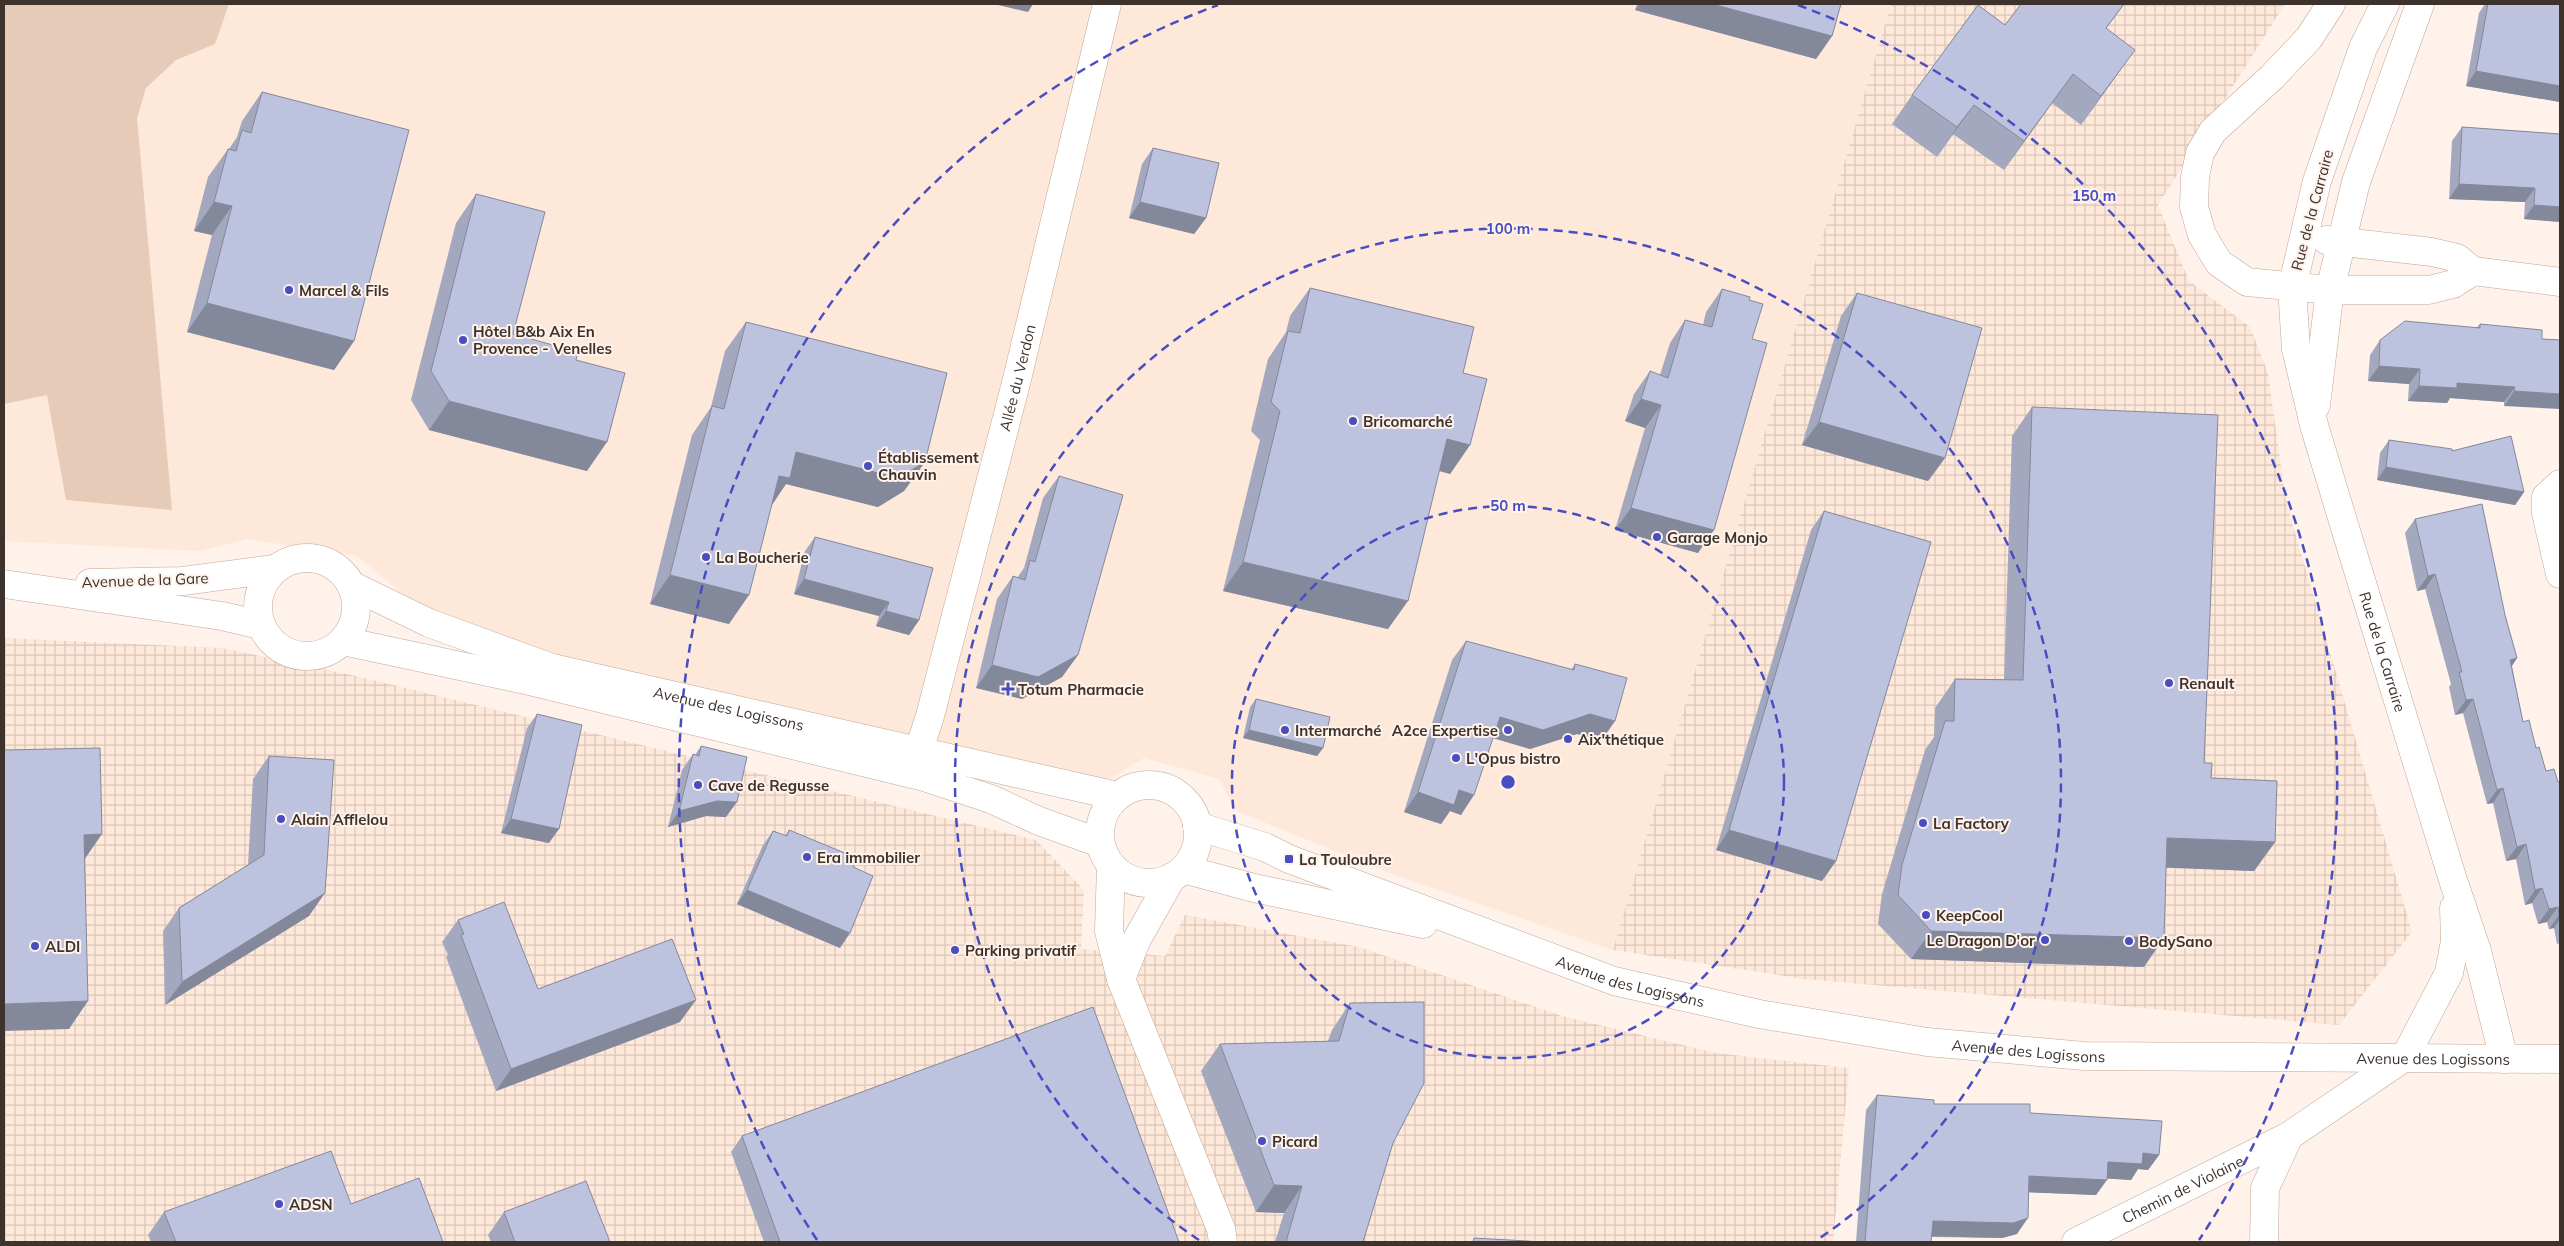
<svg xmlns="http://www.w3.org/2000/svg" width="2564" height="1246" font-family="Mulish,sans-serif">
	<style>
		.built { fill: #fde8da }
		.industrial { fill: url(#industrial-grid) }
		.green { fill: #e7cbb9 }
		.lines { fill: none; stroke-linecap: round; stroke-linejoin: round }
		.minor-casing { stroke: #c1a796; stroke-width: 29 }
		.major-casing { stroke: #c1a796; stroke-width: 29 }
		.minor { stroke: #fff; stroke-width: 28 }
		.major { stroke: #fff; stroke-width: 28 }
		.wall { fill: #a3a8bf }
		.shaded-wall { fill: #84889b }
		.building { fill: #bdc3de; stroke: #84889b }
		.ring { fill: none; stroke: #484dc2; stroke-width: 2.5; stroke-dasharray: 9 6 }
		.poi-dot { fill: #484dc2; stroke: #fef2eb; stroke-width: 2 }
		.labels { text-anchor: middle; dominant-baseline: central; stroke-width: 4; stroke-linejoin: round; paint-order: stroke }
		.street-label { font-size: 15px; fill: #3e332c; stroke: #fef2eb }
		.poi-label { font-size: 15px; font-weight: bold; fill: #3e332c; stroke: #fef2eb; text-anchor: start }
		.centre { fill: #484dc2; stroke: #fef2eb; stroke-width: 2.5 }
		.ring-label { font-size: 15px; text-anchor: middle; font-weight: bold; fill: #484dc2; stroke: #fef2eb; stroke-width: 4; stroke-linejoin: round; paint-order: stroke }
	</style>
	<defs>
		<pattern id="industrial-grid" width="8" height="8" patternUnits="userSpaceOnUse" patternTransform="scale(1.25)"><rect width="8" height="8" fill="#fde8da"/><path d="M0 4h8M4 0v8" fill="none" stroke="#dac7bb"/></pattern>
	</defs>
	<rect width="100%" height="100%" fill="#fef2eb"/>
	<polygon class="built" points="4,4 1891,4 1613,950 1395,875 1236,811 1219,779 1144,758 1109,779 1070,776 550,654 423,611 357,556 248,539 200,551 4,541"/>
	<g class="industrial">
		<polygon points="1891,4 2285,4 2158,205 2189,281 2250,327 2268,373 2286,502 2412,932 2339,1025 1804,979 1613,950"/>
		<polygon points="4,638 222,648 356,676 1036,840 1084,890 1081,949 1165,956 1185,915 1359,947 1562,1016 1716,1053 1849,1068 1833,1242 4,1242"/>
	</g>
	<polygon class="green" points="4,4 229,4 215,44 176,60 146,88 137,118 172,510 66,500 47,395 4,404"/>
	<g class="lines">
		<defs>
			<g id="minor">
				<polyline points="2331,4 2309,38 2272,77 2213,131 2200,153 2195,177 2194,207 2202,235 2219,263 2247,282 2330,290 2429,290 2453,284 2473,271"/>
				<path id="s1" d="M2385 4 2363 48 2317 181 2292 288 2296 349 2314 425 2346 531 2453 880 2477 951 2504 1059"/>
				<polyline points="2326,240 2432,252 2457,258 2473,271 2560,282"/>
				<polyline points="2316,405 2330,290 2356,182 2420,4"/>
				<polyline points="2560,484 2546,497 2546,513 2560,574"/>
				<path id="s2" d="M919 750 930 716 1017 379 1107 4"/>
				<polyline points="1111,865 1109,931 1121,979 1221,1229 1223,1242"/>
				<polyline points="1121,979 1136,941 1172,877"/>
				<path id="s3" d="M2076 1242 2289 1136 2405 1057 2449 973 2455 941 2454 908"/>
				<polyline points="2264,1242 2265,1188 2289,1136"/>
			</g>
			<g id="major">
				<circle cx="307" cy="607" r="49"/>
				<polyline points="90,583 183,581 274,569"/>
				<polyline points="4,584 222,616 261,625"/>
				<path id="s4" d="M351 585 429 623 552 668 1117 796"/>
				<polyline points="343,641 521,679 924,777 991,799 1039,821 1100,843"/>
				<circle cx="1149" cy="834" r="49"/>
				<path id="s5" d="M1197 826 1265 847 1289 859 1614 981 1759 1014 1927 1042 2084 1056 2560 1059"/>
				<polyline points="1183,869 1254,888 1423,924"/>
			</g>
		</defs>
		<use href="#minor" class="minor-casing"/>
		<use href="#major" class="major-casing"/>
		<use href="#minor" class="minor"/>
		<use href="#major" class="major"/>
	</g>
	<g class="wall">
		<polygon points="1637,4 1841,4 1832,36 1816,59 1635,10"/>
		<polygon points="2021,4 2124,4 2106,29 2114,79 2081,125 2052,103 2004,170 1953,134 1937,157 1892,124 1912,95 2005,25"/>
		<polygon points="2485,4 2560,4 2560,102 2466,86 2479,13"/>
		<polygon points="262,92 354,341 334,370 187,332 212,235 194,231 208,177 228,149 229,149 237,137 242,121"/>
		<polygon points="2462,127 2560,134 2560,222 2524,219 2525,202 2449,199 2452,141"/>
		<polygon points="1153,148 1206,218 1194,234 1129,218 1142,164"/>
		<polygon points="476,194 513,334 576,360 587,471 429,430 411,400 456,223"/>
		<polygon points="1310,288 1463,373 1470,445 1450,474 1439,471 1388,629 1223,591 1260,440 1251,431 1268,359 1286,332 1290,316"/>
		<polygon points="1722,289 1749,300 1752,339 1698,553 1615,530 1645,428 1625,421 1634,394 1650,371 1660,375 1670,343 1685,320 1703,325 1706,312"/>
		<polygon points="1857,293 1945,458 1928,481 1802,445 1841,316"/>
		<polygon points="746,322 925,462 904,491 878,507 786,484 771,505 729,624 650,604 692,435 711,407 725,351"/>
		<polygon points="2480,324 2542,339 2560,340 2504,406 2504,402 2450,398 2447,403 2408,401 2409,384 2368,381 2370,355 2380,340 2477,327"/>
		<polygon points="2032,407 2211,778 2275,842 2254,871 2166,867 2144,967 1911,959 1878,924 1882,894 1925,750 1934,737 1935,708 1955,679 2004,680 2012,436"/>
		<polygon points="2389,440 2452,451 2524,492 2515,505 2377,480 2380,453"/>
		<polygon points="1059,476 1078,655 1062,677 1022,699 976,688 997,599 1013,576 1017,578 1024,568 1043,498"/>
		<polygon points="1824,511 1836,861 1822,881 1716,850 1811,530"/>
		<polygon points="2415,519 2505,615 2517,658 2512,666 2523,722 2536,748 2546,771 2558,782 2560,781 2560,943 2557,944 2554,928 2549,929 2547,922 2538,924 2532,903 2525,905 2516,859 2506,861 2493,803 2487,804 2463,713 2455,715 2449,687 2451,684 2425,589 2417,591 2405,533"/>
		<polygon points="815,537 919,620 909,635 876,626 879,616 794,594 805,551"/>
		<polygon points="1466,641 1571,670 1575,664 1602,740 1577,734 1530,749 1493,738 1461,815 1450,811 1441,824 1404,812 1452,660"/>
		<polygon points="1256,699 1323,748 1317,756 1243,738 1250,707"/>
		<polygon points="537,714 549,843 501,833 527,728"/>
		<polygon points="701,746 726,817 706,816 668,827 682,770 693,754 695,755"/>
		<polygon points="269,756 309,916 165,1005 163,931 179,908 248,865 253,779"/>
		<polygon points="789,830 853,867 840,948 737,904 763,845 773,831 785,836"/>
		<polygon points="458,920 538,989 680,1022 496,1091 446,957 448,955 442,942"/>
		<polygon points="1350,1003 1393,1143 1363,1242 1275,1242 1284,1213 1256,1212 1201,1071 1220,1044 1328,1041 1332,1030"/>
		<polygon points="1877,1095 1934,1104 2030,1113 2159,1155 2148,1170 2138,1169 2131,1180 2107,1178 2096,1195 2029,1192 2017,1234 2002,1238 1931,1237 1931,1242 1856,1242 1866,1110"/>
		<polygon points="742,1136 1179,1242 764,1242 731,1152"/>
		<polygon points="351,1204 443,1242 151,1242 148,1235 164,1212"/>
		<polygon points="504,1212 610,1242 491,1242 488,1235"/>
	</g>
	<g class="shaded-wall">
		<polygon points="994,4 1033,4 1028,12"/>
		<polygon points="1640,4 1712,4 1832,36 1816,59 1635,10"/>
		<polygon points="2135,50 2114,79 2081,125 2101,96"/>
		<polygon points="2476,71 2560,86 2560,102 2466,86"/>
		<polygon points="2073,74 2052,103 2004,170 2024,141"/>
		<polygon points="1974,105 1953,134 1937,157 1957,127"/>
		<polygon points="2459,184 2535,188 2525,202 2449,199"/>
		<polygon points="214,202 232,206 212,235 194,231"/>
		<polygon points="1140,202 1206,218 1194,234 1129,218"/>
		<polygon points="2534,205 2560,207 2560,222 2524,219"/>
		<polygon points="207,303 354,341 334,370 187,332"/>
		<polygon points="2379,366 2420,369 2409,384 2368,381"/>
		<polygon points="2457,383 2515,387 2504,402 2450,398 2447,403 2408,401 2419,386"/>
		<polygon points="2514,391 2560,394 2560,409 2504,406"/>
		<polygon points="1641,399 1661,405 1645,428 1625,421"/>
		<polygon points="449,401 607,442 587,471 429,430"/>
		<polygon points="1819,422 1945,458 1928,481 1802,445"/>
		<polygon points="1447,439 1470,445 1450,474 1427,467"/>
		<polygon points="796,452 925,462 904,491 878,507 786,484 770,508 758,505"/>
		<polygon points="2386,467 2524,492 2515,505 2377,480"/>
		<polygon points="1631,508 1714,530 1698,553 1615,530"/>
		<polygon points="1243,562 1408,601 1388,629 1223,591"/>
		<polygon points="2435,574 2425,589 2417,591 2428,576"/>
		<polygon points="670,575 749,595 729,624 650,604"/>
		<polygon points="804,579 889,602 879,616 794,594"/>
		<polygon points="886,611 919,620 909,635 876,626"/>
		<polygon points="1078,655 1062,677 1022,699 976,688 992,665"/>
		<polygon points="2517,658 2507,673 2510,660"/>
		<polygon points="2473,699 2463,713 2455,715 2466,700"/>
		<polygon points="1590,714 1615,721 1602,740 1577,734 1530,749 1486,736 1500,717"/>
		<polygon points="1249,730 1323,748 1317,756 1243,738"/>
		<polygon points="2503,788 2493,803 2487,804 2497,790"/>
		<polygon points="1459,790 1474,795 1461,815 1450,811 1441,824 1404,812 1418,792"/>
		<polygon points="717,801 737,802 726,817 706,816 668,827 679,811"/>
		<polygon points="511,819 559,829 549,843 501,833"/>
		<polygon points="1729,830 1836,861 1822,881 1716,850"/>
		<polygon points="102,834 82,863 84,835"/>
		<polygon points="2167,838 2275,842 2254,871 2147,867"/>
		<polygon points="2526,844 2516,859 2506,861 2517,847"/>
		<polygon points="2542,888 2532,903 2525,905 2535,890"/>
		<polygon points="747,890 850,933 840,948 737,904"/>
		<polygon points="325,893 309,916 165,1005 182,982"/>
		<polygon points="2558,907 2547,922 2538,924 2549,909"/>
		<polygon points="2559,915 2560,915 2560,919 2554,928 2549,929"/>
		<polygon points="1931,931 2164,938 2144,967 1911,959"/>
		<polygon points="696,1000 680,1022 496,1091 511,1069"/>
		<polygon points="88,1001 69,1029 4,1031 4,1004"/>
		<polygon points="2143,1153 2159,1155 2148,1170 2138,1169 2131,1180 2097,1178 2108,1162"/>
		<polygon points="2029,1176 2107,1180 2096,1195 2018,1192"/>
		<polygon points="1274,1185 1302,1186 1284,1213 1256,1212"/>
		<polygon points="2028,1218 2017,1234 2002,1238 1922,1236 1933,1221"/>
	</g>
	<g class="building">
		<polygon points="1712,4 1841,4 1832,36"/>
		<polygon points="2021,4 2124,4 2106,28 2135,50 2101,96 2073,74 2024,141 1974,105 1957,127 1912,95 1978,5 2005,25"/>
		<polygon points="2488,4 2560,4 2560,86 2476,71"/>
		<polygon points="262,92 409,130 354,341 207,303 232,206 214,202 228,149 236,151 242,130 251,133"/>
		<polygon points="2462,127 2560,134 2560,207 2534,205 2535,188 2459,184"/>
		<polygon points="1153,148 1219,163 1206,218 1140,202"/>
		<polygon points="476,194 545,212 513,334 578,352 576,360 625,373 607,442 449,401 431,371"/>
		<polygon points="1310,288 1474,327 1463,373 1487,379 1470,445 1447,439 1408,601 1243,562 1280,411 1271,402 1288,331 1300,333"/>
		<polygon points="1722,289 1750,297 1749,300 1763,304 1752,339 1767,343 1714,530 1631,508 1661,405 1641,399 1650,371 1668,378 1685,320 1712,327"/>
		<polygon points="1857,293 1982,328 1945,458 1819,422"/>
		<polygon points="2405,321 2480,328 2480,324 2542,330 2542,339 2560,340 2560,394 2514,391 2515,387 2457,383 2457,388 2419,386 2420,369 2379,366 2380,340"/>
		<polygon points="746,322 947,373 925,462 898,478 796,452 790,478 779,476 749,595 670,575 712,406 724,409"/>
		<polygon points="2032,407 2218,415 2204,763 2212,763 2211,778 2277,781 2275,842 2167,838 2164,938 1931,931 1898,895 1902,865 1945,721 1954,721 1955,679 2023,680"/>
		<polygon points="2511,436 2524,492 2386,467 2389,440 2452,449 2452,451"/>
		<polygon points="1059,476 1123,495 1078,655 1038,677 992,665 1013,576 1025,580 1030,560 1035,562"/>
		<polygon points="2482,504 2505,615 2517,658 2510,660 2523,722 2529,720 2536,748 2539,747 2546,771 2554,769 2558,782 2560,781 2560,915 2559,915 2558,907 2549,909 2542,888 2535,890 2526,844 2517,847 2503,788 2497,790 2473,699 2466,700 2459,672 2462,672 2435,574 2428,576 2415,519"/>
		<polygon points="1824,511 1931,542 1836,861 1729,830"/>
		<polygon points="815,537 933,568 919,620 886,611 889,602 804,579"/>
		<polygon points="1466,641 1574,670 1575,664 1627,678 1615,721 1590,714 1543,730 1500,717 1474,795 1459,790 1454,805 1418,792"/>
		<polygon points="1256,699 1330,717 1323,748 1249,730"/>
		<polygon points="537,714 582,725 559,829 511,819"/>
		<polygon points="701,746 747,757 737,802 717,801 679,811 693,754 699,756"/>
		<polygon points="100,748 102,834 84,835 88,1001 4,1004 4,750"/>
		<polygon points="269,756 334,760 325,893 182,982 179,908 264,855"/>
		<polygon points="789,830 857,858 853,867 873,876 850,933 747,890 773,831 787,836"/>
		<polygon points="504,902 538,989 672,939 696,1000 511,1069 461,935 464,934 458,920"/>
		<polygon points="1424,1002 1424,1083 1393,1143 1363,1242 1286,1242 1302,1186 1274,1185 1220,1044 1339,1041 1350,1003"/>
		<polygon points="1093,1007 1179,1242 780,1242 742,1136"/>
		<polygon points="1877,1095 1934,1100 1934,1104 2030,1104 2030,1113 2162,1121 2159,1155 2143,1153 2142,1164 2108,1162 2107,1180 2029,1176 2028,1218 2013,1223 1933,1221 1931,1242 1865,1242"/>
		<polygon points="331,1151 351,1204 419,1178 443,1242 176,1242 164,1212"/>
		<polygon points="586,1181 610,1242 515,1242 504,1212"/>
		<polygon points="1474,1238 1527,1241 1540,1242 1473,1242"/>
	</g>
	<g class="ring">
		<circle cx="1508" cy="782" r="276"/>
		<path d="M1199 1240A553 553 0 1 1 1817 1240"/>
		<path d="M817 1240A829 829 0 0 1 1218 5M1798 5A829 829 0 0 1 2199 1240"/>
	</g>
	<g class="poi-dot">
		<circle cx="289" cy="290" r="5"/>
		<circle cx="463" cy="340" r="5"/>
		<circle cx="1353" cy="421" r="5"/>
		<circle cx="868" cy="466" r="5"/>
		<circle cx="1657" cy="537" r="5"/>
		<circle cx="706" cy="557" r="5"/>
		<circle cx="2169" cy="683" r="5"/>
		<path d="M1005.5 681.5h5v5h5v5h-5v5h-5v-5h-5v-5h5z"/>
		<circle cx="1285" cy="730" r="5"/>
		<circle cx="1508" cy="730" r="5"/>
		<circle cx="1568" cy="739" r="5"/>
		<circle cx="1456" cy="758" r="5"/>
		<circle cx="698" cy="785" r="5"/>
		<circle cx="281" cy="819" r="5"/>
		<circle cx="1923" cy="823" r="5"/>
		<circle cx="807" cy="857" r="5"/>
		<rect x="1284" y="854" width="10" height="10" rx="2.5"/>
		<circle cx="1926" cy="915" r="5"/>
		<circle cx="2045" cy="940" r="5"/>
		<circle cx="2129" cy="941" r="5"/>
		<circle cx="35" cy="946" r="5"/>
		<circle cx="955" cy="950" r="5"/>
		<circle cx="1262" cy="1141" r="5"/>
		<circle cx="279" cy="1204" r="5"/>
	</g>
	<g class="labels">
		<g class="street-label">
			<text transform="translate(2312 210) rotate(-75)">Rue de la Carraire</text>
			<text stroke="none"><textPath href="#s2" startOffset="385">Allée du Verdon</textPath></text>
			<text transform="translate(145 580) rotate(-2)">Avenue de la Gare</text>
			<text stroke="none"><textPath href="#s1" startOffset="676">Rue de la Carraire</textPath></text>
			<text stroke="none"><textPath href="#s4" startOffset="399">Avenue des Logissons</textPath></text>
			<text stroke="none"><textPath href="#s5" startOffset="461">Avenue des Logissons</textPath></text>
			<text stroke="none"><textPath href="#s5" startOffset="866">Avenue des Logissons</textPath></text>
			<text stroke="none"><textPath href="#s5" startOffset="1271">Avenue des Logissons</textPath></text>
			<text stroke="none"><textPath href="#s3" startOffset="119">Chemin de Violaine</textPath></text>
		</g>
		<g class="poi-label">
			<text x="299" y="290">Marcel &amp; Fils</text>
			<text x="473" y="331">Hôtel B&amp;b Aix En<tspan x="473" dy="17">Provence - Venelles</tspan></text>
			<text x="1363" y="421">Bricomarché</text>
			<text x="878" y="457">Établissement<tspan x="878" dy="17">Chauvin</tspan></text>
			<text x="1667" y="537">Garage Monjo</text>
			<text x="716" y="557">La Boucherie</text>
			<text x="2179" y="683">Renault</text>
			<text x="1018" y="689">Totum Pharmacie</text>
			<text x="1295" y="730">Intermarché</text>
			<text x="1498" y="730" text-anchor="end">A2ce Expertise</text>
			<text x="1578" y="739">Aix'thétique</text>
			<text x="1466" y="758">L'Opus bistro</text>
			<text x="708" y="785">Cave de Regusse</text>
			<text x="291" y="819">Alain Afflelou</text>
			<text x="1933" y="823">La Factory</text>
			<text x="817" y="857">Era immobilier</text>
			<text x="1299" y="859">La Touloubre</text>
			<text x="1936" y="915">KeepCool</text>
			<text x="2035" y="940" text-anchor="end">Le Dragon D'or</text>
			<text x="2139" y="941">BodySano</text>
			<text x="45" y="946">ALDI</text>
			<text x="965" y="950">Parking privatif</text>
			<text x="1272" y="1141">Picard</text>
			<text x="289" y="1204">ADSN</text>
		</g>
	</g>
	<circle cx="1508" cy="782" r="8" class="centre"/>
	<g class="ring-label">
		<text x="2094" y="201">150 m</text>
		<text x="1508" y="234">100 m</text>
		<text x="1508" y="511">50 m</text>
	</g>
	<rect width="2564" height="1246" fill="none" stroke="#3e332c" stroke-width="10"/>
</svg>
